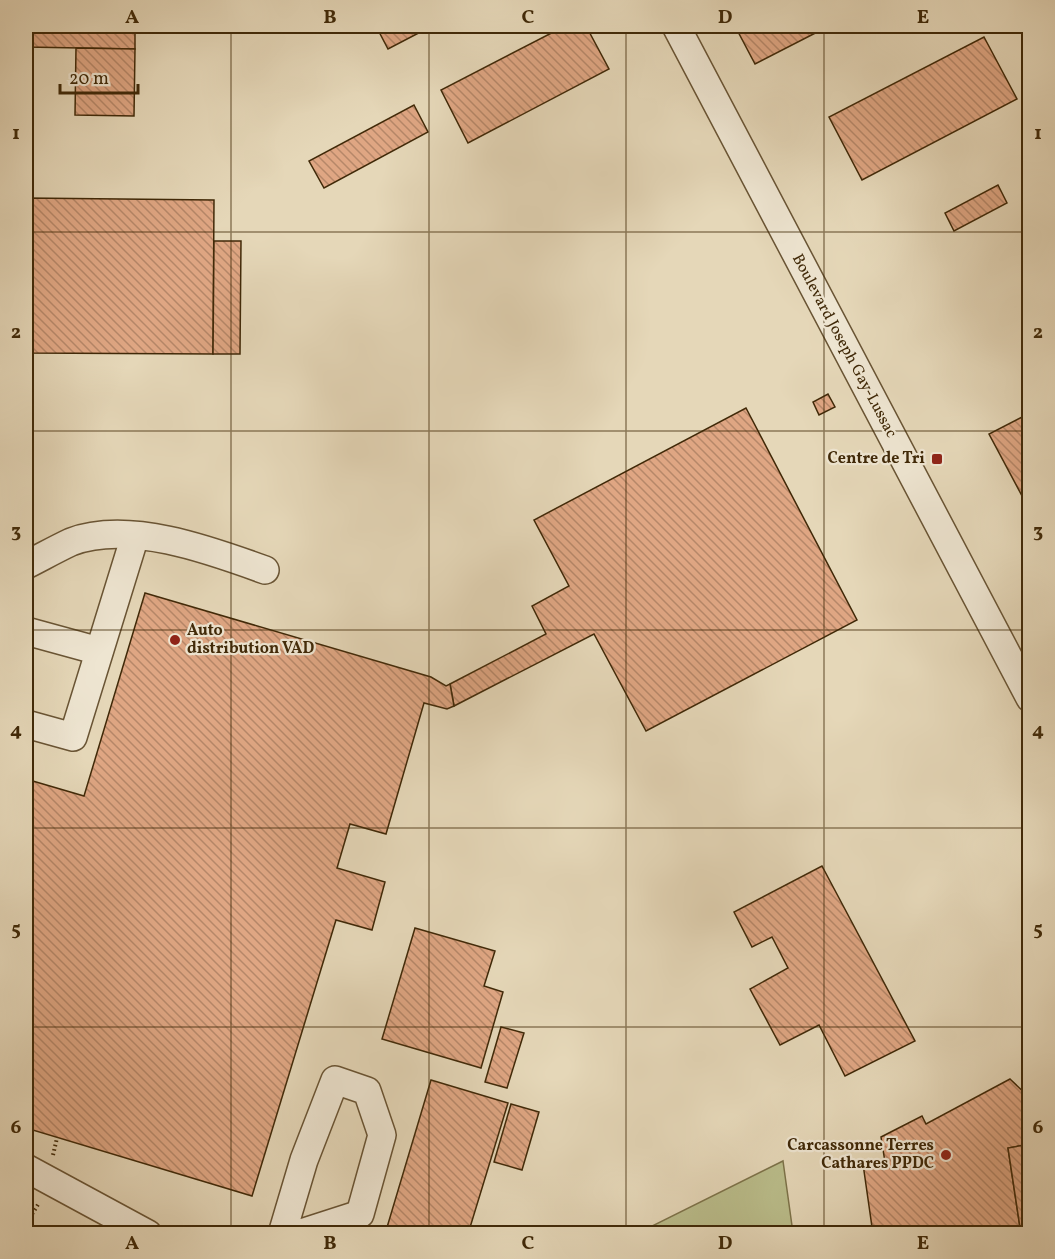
<svg xmlns="http://www.w3.org/2000/svg" width="1055" height="1259" font-family="Vollkorn,serif">
	<style>
		.grass { fill: #babd8b; stroke: #7d734a; stroke-width: 1.5 }
		.building { fill: url(#building-back-hatch); stroke: #402908; stroke-width: 1.5 }
		.lines { fill: none; stroke-linecap: round; stroke-linejoin: round }
		.minor-casing { stroke: #695434; stroke-width: 30 }
		.path { stroke: #402908; stroke-width: 4; stroke-dasharray: 1.5 3; stroke-linecap: butt }
		.minor { stroke: #eee5d1; stroke-width: 27 }
		.grid { fill: none; stroke: #402908; stroke-width: 1.5; stroke-opacity: 0.55 }
		.poi-dot { fill: #8f2418; stroke: #eee5d1; stroke-width: 2 }
		.labels { text-anchor: middle; dominant-baseline: central; stroke-width: 4.5; stroke-linejoin: round; paint-order: stroke }
		.street-label { font-size: 16px; fill: #402908; stroke: #eee5d1 }
		.poi-label { font-size: 16px; font-weight: bold; fill: #402908; stroke: #eee5d1; text-anchor: end }
		.neatline { fill: none; stroke: #402908; stroke-width: 2 }
		.grid-label { font-size: 20px; text-anchor: middle; font-weight: bold; fill: #402908 }
	</style>
	<defs>
		<pattern id="building-back-hatch" width="6" height="6" patternUnits="userSpaceOnUse" patternTransform="scale(1.5)"><rect width="6" height="6" fill="#dfa683"/><path d="M-1 5l2 2M0 0l6 6M5-1l2 2" fill="none" stroke="#b68769"/></pattern>
	</defs>
	<rect width="100%" height="100%" fill="#e5d7b8"/>
	<filter id="stains"><feTurbulence type="fractalNoise" baseFrequency=".00333" numOctaves="4"/><feColorMatrix values="0 0 0 0 .2 0 0 0 0 .09 0 0 0 0 .02 0 0 0 .5 -.17"/></filter>
	<radialGradient id="worn" r=".72"><stop offset=".6" stop-color="#630" stop-opacity="0"/><stop offset="1" stop-color="#630" stop-opacity=".3"/></radialGradient>
	<polygon class="grass" points="783,1161 793,1233 643,1233 642,1231"/>
	<g class="building">
		<polygon points="26,26 135,26 135,49 26,47"/>
		<polygon points="376,26 432,26 388,49"/>
		<polygon points="565,26 586,26 609,69 468,143 441,90"/>
		<polygon points="735,26 829,26 755,64"/>
		<polygon points="984,37 1017,99 862,180 829,117"/>
		<polygon points="76,48 135,49 134,116 75,115"/>
		<polygon points="414,105 428,132 324,188 309,161"/>
		<polygon points="998,185 1007,203 954,231 945,213"/>
		<polygon points="26,198 214,200 213,354 26,353"/>
		<polygon points="214,241 241,241 240,354 213,354"/>
		<polygon points="828,394 835,407 819,415 813,402"/>
		<polygon points="746,408 857,620 646,731 594,634 454,706 450,684 546,634 532,606 569,586 534,520"/>
		<polygon points="1030,413 1030,511 989,434"/>
		<polygon points="145,593 431,677 446,686 450,684 454,706 447,709 424,703 386,834 350,824 337,868 385,882 372,930 336,920 252,1196 26,1128 26,1042 32,1022 26,1020 26,779 84,796"/>
		<polygon points="822,866 915,1041 845,1076 819,1025 780,1045 750,989 788,968 772,937 752,947 734,912"/>
		<polygon points="415,928 495,951 484,986 503,992 481,1068 382,1039"/>
		<polygon points="501,1027 524,1033 507,1088 485,1082"/>
		<polygon points="1010,1079 1030,1098 1030,1144 1008,1148 1021,1234 873,1234 863,1164 885,1162 881,1137 922,1116 926,1124"/>
		<polygon points="431,1080 508,1103 468,1234 385,1234"/>
		<polygon points="511,1104 539,1112 522,1170 494,1162"/>
		<polygon points="1030,1144 1030,1234 1021,1234 1008,1148"/>
	</g>
	<g class="lines">
		<defs>
			<g id="minor">
				<polyline points="676,26 1030,698"/>
				<path d="M26 565C40 558 56 549 71 542 128 520 210 550 265 570"/>
				<polyline points="26,631 99,651"/>
				<polyline points="26,724 73,737 135,536"/>
				<polyline points="26,1168 148,1234"/>
				<polyline points="282,1234 304,1160 335,1080 367,1091 382,1135 360,1214 298,1234"/>
			</g>
		</defs>
		<use href="#minor" class="minor-casing"/>
		<g class="path">
			<polyline points="53,1155 57,1138"/>
			<polyline points="37,1234 31,1226 32,1214 39,1203"/>
		</g>
		<use href="#minor" class="minor"/>
	</g>
	<path class="grid" d="M231 26V1234M429 26V1234M626 26V1234M824 26V1234M26 232H1030M26 431H1030M26 630H1030M26 828H1030M26 1027H1030"/>
	<g class="poi-dot">
		<rect x="931" y="453" width="12" height="12" rx="3"/>
		<circle cx="175" cy="640" r="6"/>
		<circle cx="946" cy="1155" r="6"/>
	</g>
	<g class="labels">
		<g class="street-label">
			<text transform="translate(844 346) rotate(62)">Boulevard Joseph Gay-Lussac</text>
		</g>
		<g class="poi-label">
			<text x="925" y="459">Centre de Tri</text>
			<text x="187" y="631" text-anchor="start">Auto<tspan x="187" dy="18">distribution VAD</tspan></text>
			<text x="934" y="1146">Carcassonne Terres<tspan x="934" dy="18">Cathares PPDC</tspan></text>
		</g>
	</g>
	<rect width="1055" height="1259" fill="none" stroke="#e5d7b8" stroke-width="66"/>
	<path d="M60 84v9h78v-9" fill="none" stroke="#402908" stroke-width="3"/>
	<text x="69" y="84" font-size="18" fill="#402908" stroke="#eee5d1" stroke-width="4.5" paint-order="stroke">20 m</text>
	<rect x="33" y="33" width="989" height="1193" class="neatline"/>
	<g class="grid-label">
		<text x="132" y="23">A</text>
		<text x="330" y="23">B</text>
		<text x="528" y="23">C</text>
		<text x="725" y="23">D</text>
		<text x="923" y="23">E</text>
		<text x="16" y="139">1</text>
		<text x="1038" y="139">1</text>
		<text x="16" y="338">2</text>
		<text x="1038" y="338">2</text>
		<text x="16" y="537">3</text>
		<text x="1038" y="537">3</text>
		<text x="16" y="736">4</text>
		<text x="1038" y="736">4</text>
		<text x="16" y="935">5</text>
		<text x="1038" y="935">5</text>
		<text x="16" y="1133">6</text>
		<text x="1038" y="1133">6</text>
		<text x="132" y="1249">A</text>
		<text x="330" y="1249">B</text>
		<text x="528" y="1249">C</text>
		<text x="725" y="1249">D</text>
		<text x="923" y="1249">E</text>
	</g>
	<rect width="100%" height="100%" filter="url(#stains)"/>
	<rect width="100%" height="100%" fill="url(#worn)"/>
</svg>
